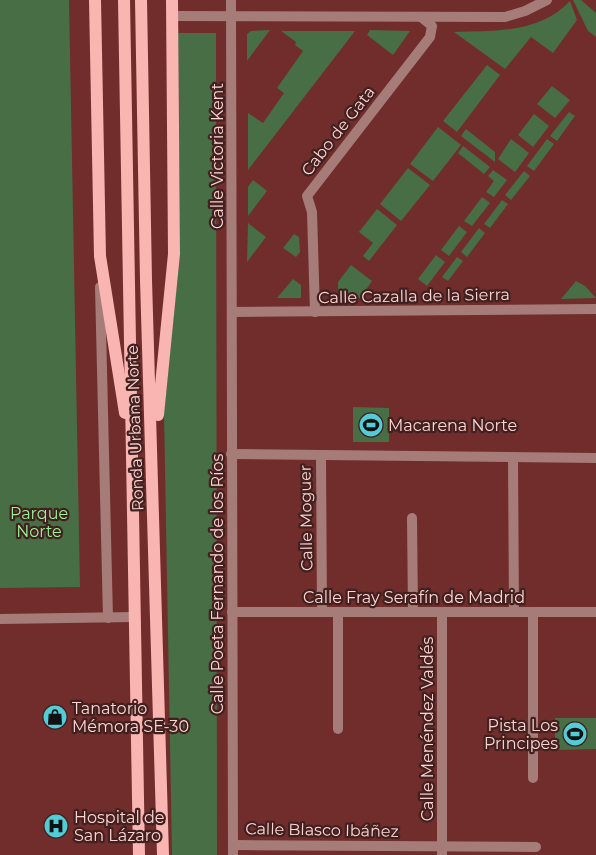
<svg xmlns="http://www.w3.org/2000/svg" width="596" height="855" font-family="Montserrat,sans-serif">
	<style>
		.green { fill: #486e45 }
		.lines { fill: none; stroke-linecap: round; stroke-linejoin: round }
		.street { stroke: #a67c79; stroke-width: 10 }
		.primary { stroke: #f9b5b1; stroke-width: 12 }
		.labels { text-anchor: middle; dominant-baseline: central; stroke-width: 4.5; stroke-linejoin: round; paint-order: stroke }
		.street-label { font-size: 16px; fill: #fed3d0; stroke: #412120 }
		.poi-label { font-size: 16px; fill: #fed3d0; stroke: #412120; text-anchor: start }
		.park-label { font-size: 16px; fill: #9bf095; stroke: #412120 }
	</style>
	<rect width="100%" height="100%" fill="#712c2c"/>
	<g class="green">
		<polygon points="0,0 69,0 80,587 0,588"/>
		<polygon points="573,0 581,0 596,13 596,37 588,31"/>
		<path d="M570 1 577 20 553 53 531 37 505 69 454 32C495 31 540 33 570 1Z"/>
		<polygon points="270,30 247,61 247,34 251,31"/>
		<polygon points="370,30 410,31 393,55 367,35"/>
		<polygon points="281,31 355,31 248,170 248,113 263,123 284,93 277,88 303,51 295,45 296,42"/>
		<polygon points="178,33 216,33 217,855 172,855 164,412 180,253"/>
		<polygon points="487,65 500,75 457,132 443,121"/>
		<polygon points="552,86 570,100 555,118 537,104"/>
		<polygon points="569,112 575,116 557,141 550,136"/>
		<polygon points="534,114 549,126 533,147 518,135"/>
		<polygon points="438,127 461,145 433,181 410,164"/>
		<polygon points="466,129 495,152 495,162 461,136"/>
		<polygon points="511,139 529,153 515,172 498,159"/>
		<polygon points="547,139 554,144 534,171 527,166"/>
		<polygon points="463,146 490,167 484,174 458,153"/>
		<polygon points="408,168 430,185 401,221 380,204"/>
		<polygon points="493,170 507,180 494,197 486,192 494,181 488,176"/>
		<polygon points="524,171 530,176 511,200 505,195"/>
		<polygon points="253,180 267,191 248,216 248,187"/>
		<polygon points="482,197 490,203 472,226 464,221"/>
		<polygon points="502,200 508,204 490,228 484,224"/>
		<polygon points="377,209 397,225 369,261 363,256 373,243 359,232"/>
		<polygon points="248,223 266,237 247,262"/>
		<polygon points="459,226 467,232 449,256 441,250"/>
		<polygon points="479,228 485,233 467,257 461,252"/>
		<polygon points="294,234 299,237 300,252 296,257 283,248"/>
		<polygon points="436,255 445,262 427,286 418,279"/>
		<polygon points="457,257 463,261 448,281 442,277"/>
		<polygon points="351,265 372,281 365,291 362,291 362,298 338,298 338,282"/>
		<polygon points="293,279 301,285 301,298 277,298"/>
		<polygon points="576,281 585,286 596,298 561,299"/>
		<polygon points="353,407 389,408 389,442 353,442"/>
		<polygon points="555,718 596,718 596,749 555,750"/>
	</g>
	<g class="lines">
		<g class="street">
			<polyline points="231,0 233,855"/>
			<polyline points="172,16 505,17 525,11 547,0"/>
			<polyline points="100,287 108,618"/>
			<polyline points="232,312 596,309"/>
			<polyline points="315,312 312,212 307,196 430,37 432,26 421,17"/>
			<polyline points="231,454 596,458"/>
			<polyline points="321,455 322,612"/>
			<polyline points="513,457 514,612"/>
			<polyline points="412,518 413,612"/>
			<polyline points="232,612 596,612"/>
			<polyline points="533,612 533,778"/>
			<polyline points="0,619 134,617"/>
			<polyline points="338,729 338,612"/>
			<polyline points="233,845 536,847"/>
			<polyline points="442,855 442,612"/>
		</g>
		<g class="primary">
			<polyline points="95,0 100,256 125,413"/>
			<polyline points="124,0 139,855"/>
			<polyline points="141,0 146,280 163,855"/>
			<polyline points="158,415 174,254 172,0"/>
		</g>
	</g>
	<defs>
		<symbol id="stadium-disc" viewBox="-11 -11 22 22"><circle r="9.5" fill="#52ccd6" stroke="#412120"/><path d="M0-5a6.5 5 0 1 0 0 10a6.5 5 0 1 0 0-10ZM-3.5-1.8h7v3.6h-7Z" fill="#111"/></symbol>
		<symbol id="shop-disc" viewBox="-11 -11 22 22"><circle r="9.5" fill="#52ccd6" stroke="#412120"/><path d="M-5-2.5h2.3a2.7 3.5 0 0 1 5.4 0H5L5.5 6h-11ZM-1.5-2.5h3a1.5 2.3 0 0 0-3 0Z" fill="#111"/></symbol>
		<symbol id="hospital-disc" viewBox="-11 -11 22 22"><circle r="9.5" fill="#52ccd6" stroke="#412120"/><path d="M-5-5h3v3.5h4V-5h3V5h-3V1.5h-4V5h-3Z" fill="#111"/></symbol>
	</defs>
	<g fill-rule="evenodd">
		<use href="#stadium-disc" x="357" y="411" width="28" height="28"/>
		<use href="#shop-disc" x="41" y="703" width="28" height="28"/>
		<use href="#stadium-disc" x="561" y="720" width="28" height="28"/>
		<use href="#hospital-disc" x="42" y="812" width="28" height="28"/>
	</g>
	<g class="labels">
		<g class="street-label">
			<text transform="translate(338 131) rotate(-52)">Cabo de Gata</text>
			<text transform="translate(217 156) rotate(-90)">Calle Victoria Kent</text>
			<text transform="translate(414 296) rotate(-1)">Calle Cazalla de la Sierra</text>
			<text transform="translate(135 428) rotate(-92)">Ronda Urbana Norte</text>
			<text transform="translate(306 518) rotate(-91)">Calle Moguer</text>
			<text transform="translate(217 584) rotate(-90)">Calle Poeta Fernando de los Ríos</text>
			<text x="414" y="597">Calle Fray Serafín de Madrid</text>
			<text transform="translate(427 729) rotate(-90)">Calle Menéndez Valdés</text>
			<text transform="translate(322 830) rotate(1)">Calle Blasco Ibáñez</text>
		</g>
		<g class="poi-label">
			<text x="388" y="425">Macarena Norte</text>
			<text x="72" y="708">Tanatorio<tspan x="72" dy="18">Mémora SE-30</tspan></text>
			<text x="558" y="725" text-anchor="end">Pista Los<tspan x="558" dy="18">Principes</tspan></text>
			<text x="74" y="817">Hospital de<tspan x="74" dy="18">San Lázaro</tspan></text>
		</g>
		<g class="park-label">
			<text x="39" y="513">Parque<tspan x="39" dy="18">Norte</tspan></text>
		</g>
	</g>
</svg>
